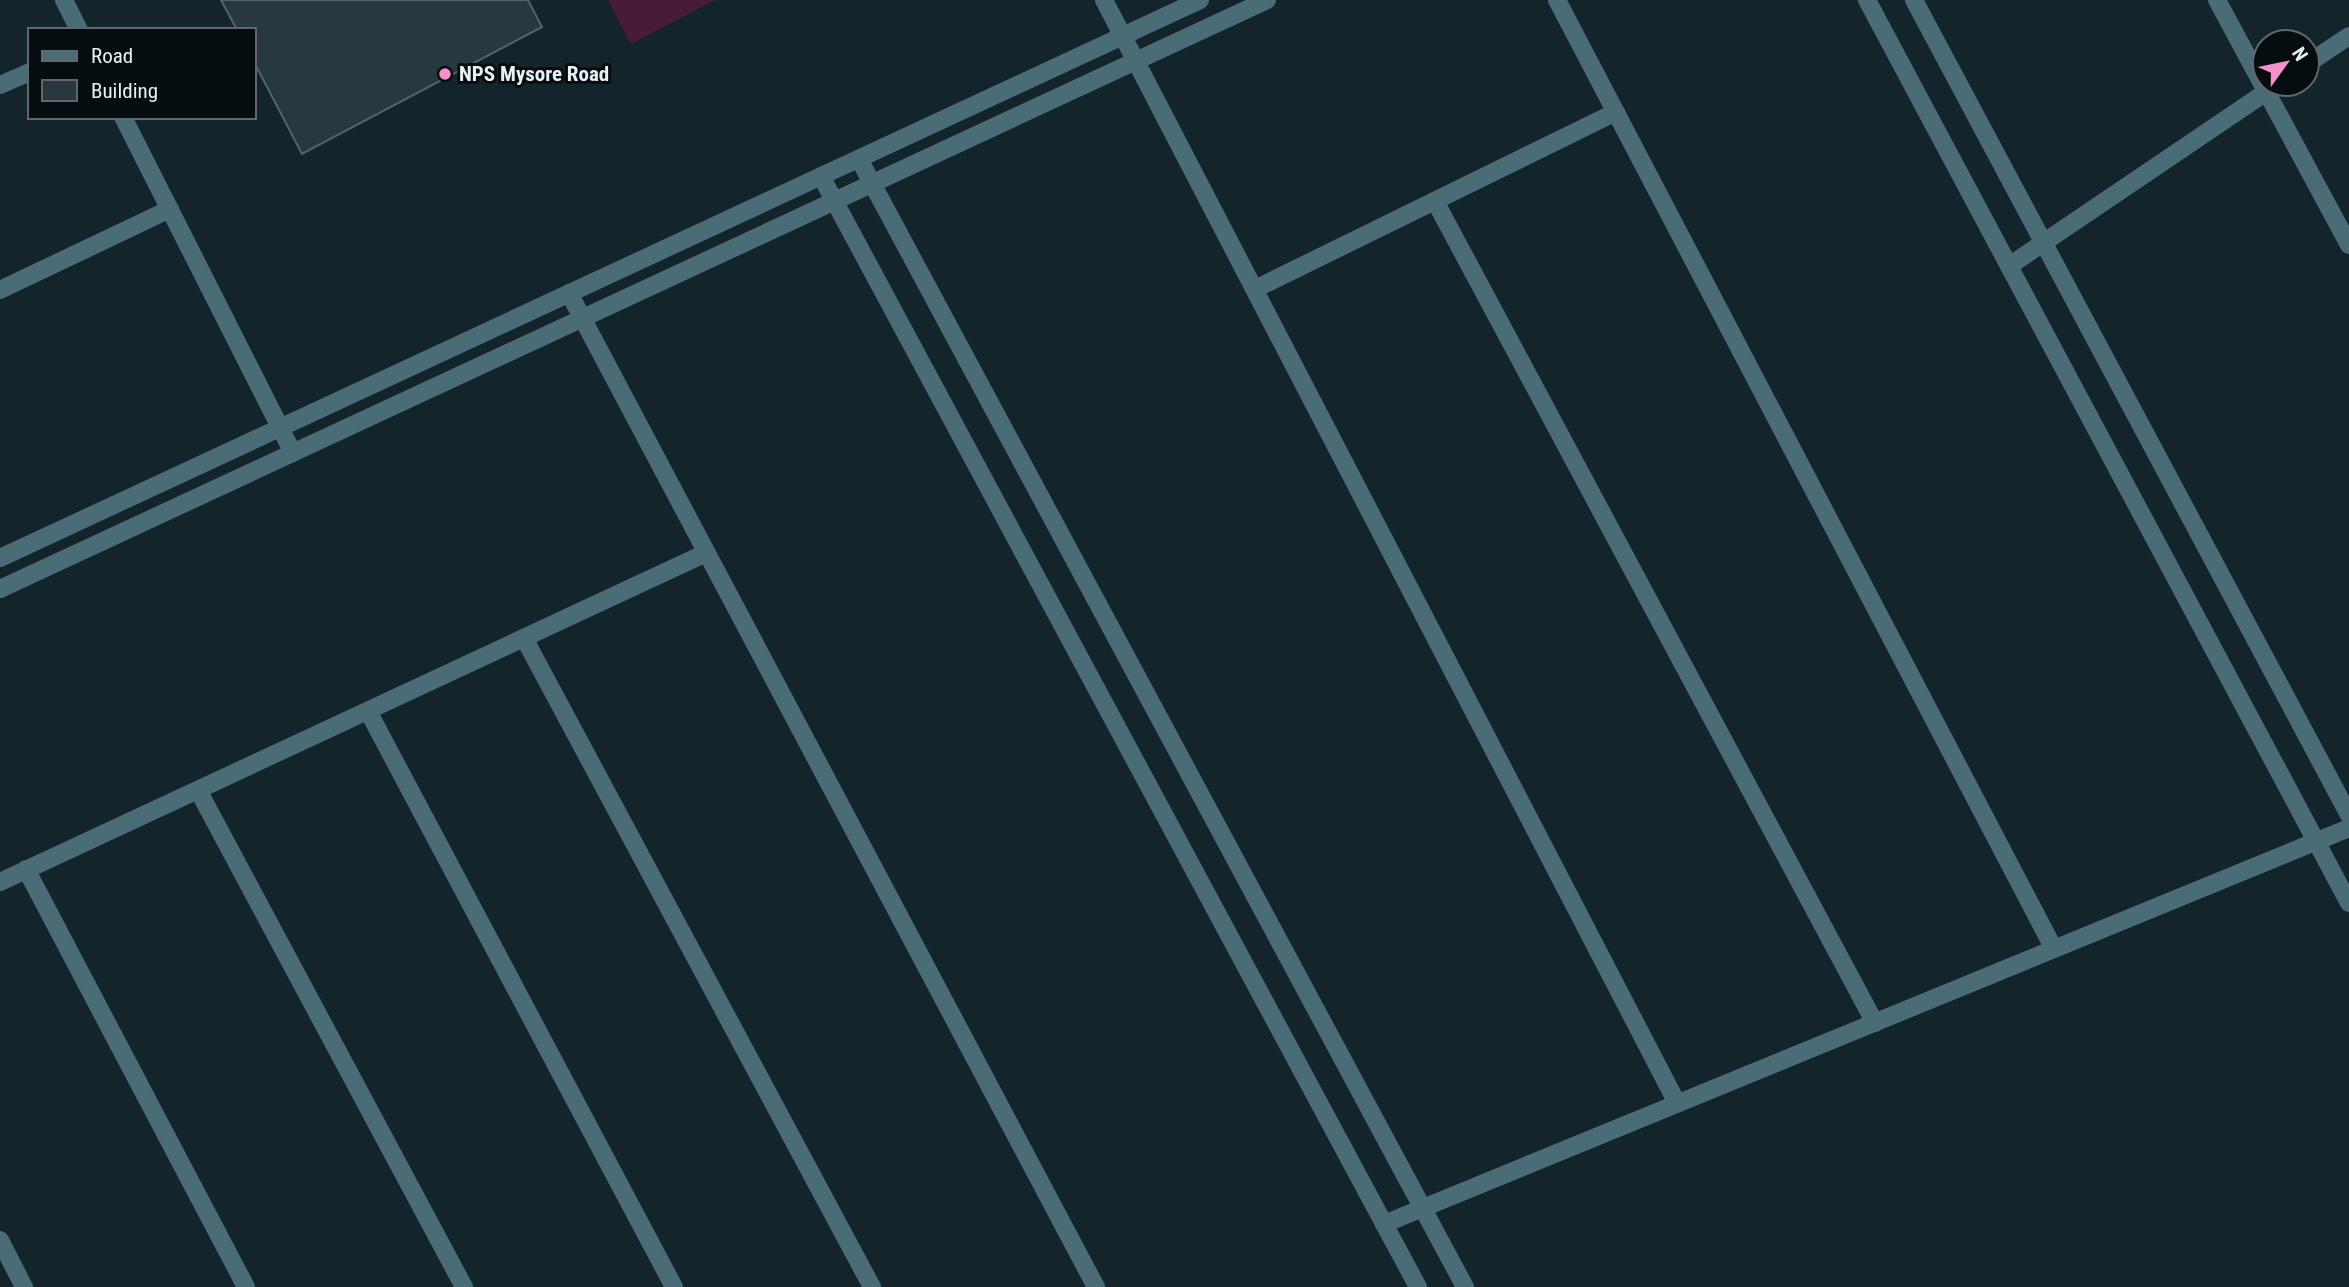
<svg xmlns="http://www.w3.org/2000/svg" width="2349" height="1287" font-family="'Roboto Condensed',sans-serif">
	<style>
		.green { fill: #481c37 }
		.building { fill: #27393f; stroke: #50646a; stroke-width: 2 }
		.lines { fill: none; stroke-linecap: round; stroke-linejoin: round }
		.minor { stroke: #4a6c76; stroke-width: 18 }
		.poi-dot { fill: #f790cd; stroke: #060d0f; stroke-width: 2.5 }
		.labels { text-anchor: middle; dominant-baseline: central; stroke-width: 6; stroke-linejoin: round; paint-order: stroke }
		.poi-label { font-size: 21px; font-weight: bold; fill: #e6f1f5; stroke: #060d0f; text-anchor: start }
	</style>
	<rect width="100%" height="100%" fill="#13252b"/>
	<polygon class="green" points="608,0 715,0 631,44"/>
	<polygon class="building" points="221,0 528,0 542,27 302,154 254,62 254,30 237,30"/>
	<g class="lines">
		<g class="minor">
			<polyline points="64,0 79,30"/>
			<polyline points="1104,0 1677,1103"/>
			<polyline points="1557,0 2054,949"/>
			<polyline points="1867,0 2349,903"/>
			<polyline points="1914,0 2349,815"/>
			<polyline points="2217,0 2349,245"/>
			<polyline points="2307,64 2349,36"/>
			<polyline points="0,85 30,72"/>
			<polyline points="123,117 293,453"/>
			<polyline points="859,159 1465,1287"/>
			<polyline points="821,176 1418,1287"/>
			<polyline points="1435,201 1875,1023"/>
			<polyline points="2009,266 2278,84"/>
			<polyline points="1255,289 1616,112"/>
			<polyline points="0,290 170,209"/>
			<polyline points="569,293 1096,1287"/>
			<polyline points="0,558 1200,0"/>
			<polyline points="0,589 1267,0"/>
			<polyline points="524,638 872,1287"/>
			<polyline points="368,711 674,1287"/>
			<polyline points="198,790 464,1287"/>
			<polyline points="26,869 246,1287"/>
			<polyline points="0,882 706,553"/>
			<polyline points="1384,1224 2349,828"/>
			<polyline points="0,1240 24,1287"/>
		</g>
	</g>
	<circle class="poi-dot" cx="445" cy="74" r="7"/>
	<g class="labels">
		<g class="poi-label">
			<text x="459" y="74">NPS Mysore Road</text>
		</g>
	</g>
	<rect x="28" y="28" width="228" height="91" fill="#060d0f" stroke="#60686b" stroke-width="2"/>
	<rect x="42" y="51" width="35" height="10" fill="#4a6c76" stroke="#60686b" stroke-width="2"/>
	<text x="91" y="63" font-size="21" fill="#e6f1f5">Road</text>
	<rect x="42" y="80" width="35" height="21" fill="#27393f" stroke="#60686b" stroke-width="2"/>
	<text x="91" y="98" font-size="21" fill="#e6f1f5">Building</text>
	<g transform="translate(2286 63) rotate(57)"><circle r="33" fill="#060d0f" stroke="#60686b" stroke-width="2"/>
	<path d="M0-5L12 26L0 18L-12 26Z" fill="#f790cd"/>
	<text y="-10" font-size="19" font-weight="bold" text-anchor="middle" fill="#e6f1f5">N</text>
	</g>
</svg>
